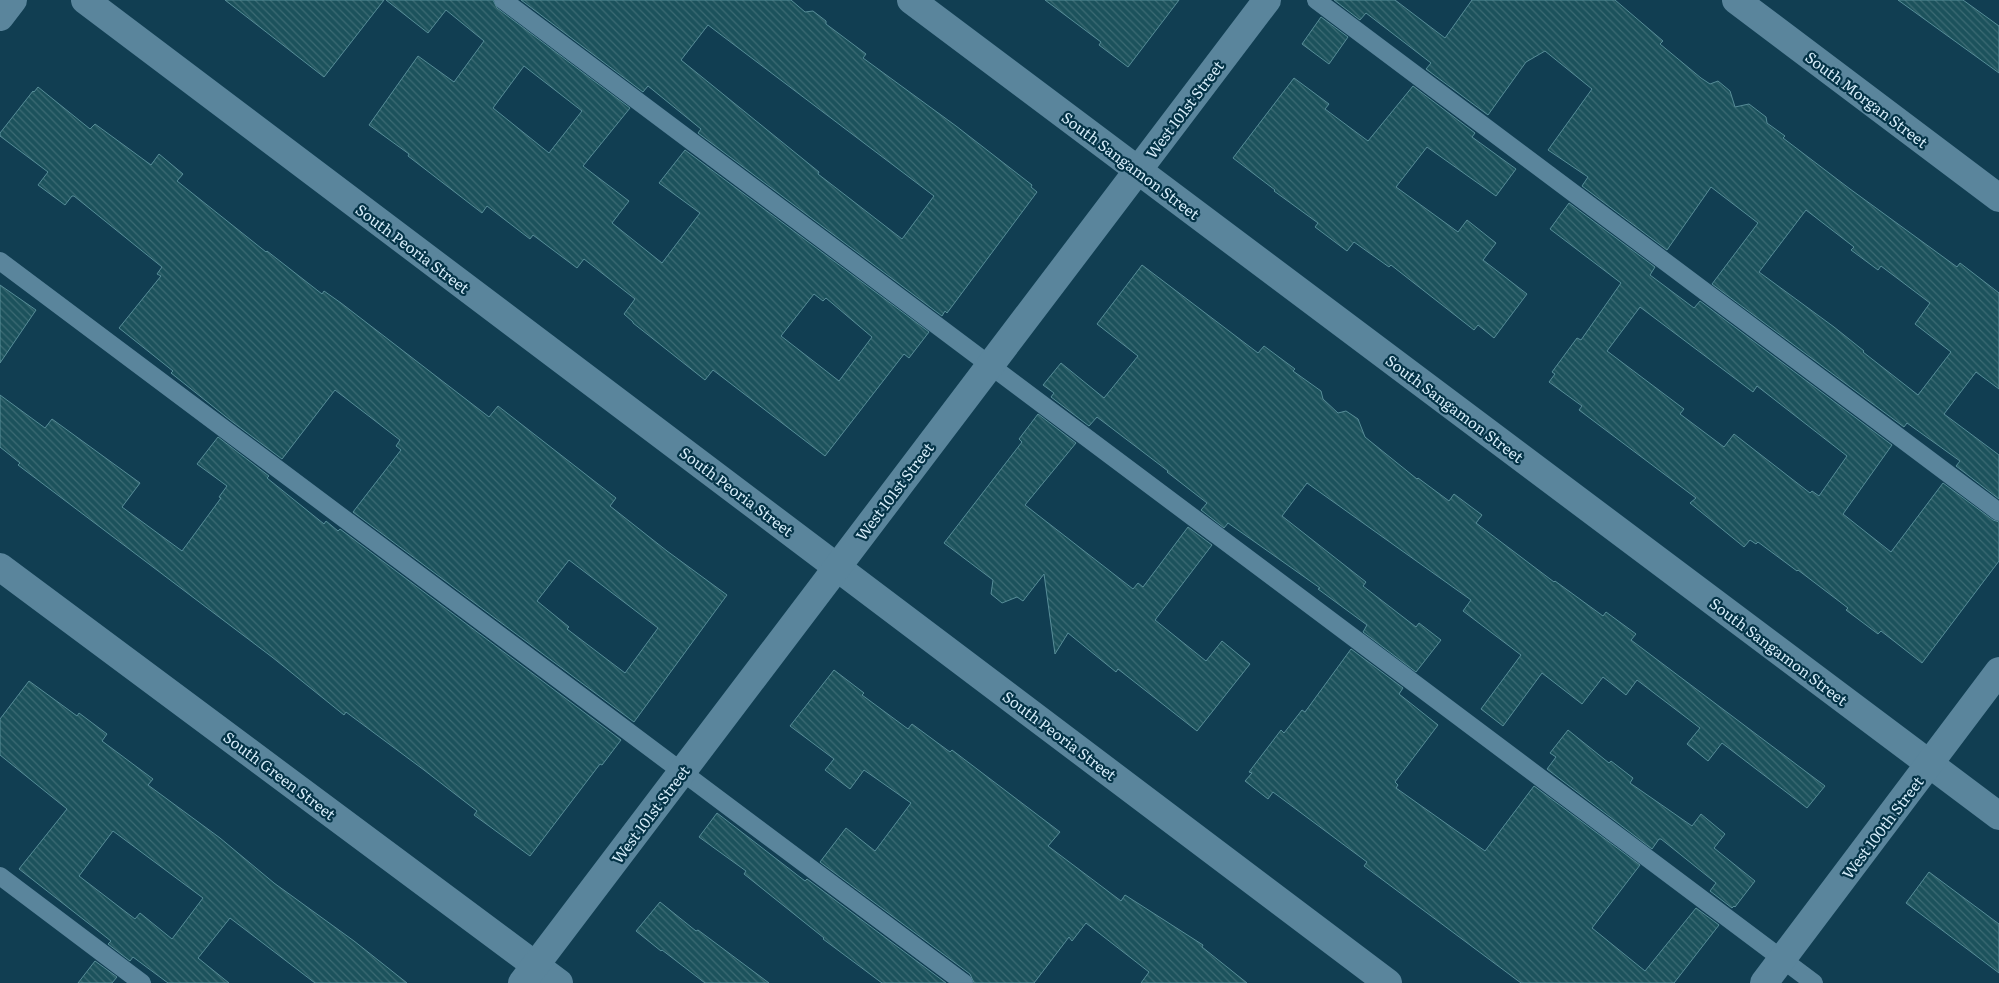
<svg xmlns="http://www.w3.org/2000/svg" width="1999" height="983" font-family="Literata,serif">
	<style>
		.building { fill: url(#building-back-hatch); stroke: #578d98; fill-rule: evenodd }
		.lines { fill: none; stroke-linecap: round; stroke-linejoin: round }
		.lane { stroke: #5a859c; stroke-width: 18 }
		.street { stroke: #5a859c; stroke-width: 28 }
		.labels { text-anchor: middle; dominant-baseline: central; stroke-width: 4.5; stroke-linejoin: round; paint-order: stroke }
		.street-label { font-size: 15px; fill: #d5ecf9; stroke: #043347 }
	</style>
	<defs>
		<pattern id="building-back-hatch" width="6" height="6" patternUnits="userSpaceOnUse" patternTransform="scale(1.25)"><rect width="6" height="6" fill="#1c525c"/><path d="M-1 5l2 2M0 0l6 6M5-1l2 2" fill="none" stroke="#3c6b74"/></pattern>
	</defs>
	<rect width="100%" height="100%" fill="#113e52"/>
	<g class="building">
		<polygon points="225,0 384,0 324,77"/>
		<path d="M386 0H493L497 8 630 108 583 166 629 201 612 223 662 263 700 213 659 183 685 150 929 332 909 358 904 354 825 456 713 370 705 380 633 323V322L624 314 635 299 584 259 577 268 533 235 530 239 487 206 482 213 408 156 409 154 369 125 418 56 454 82 484 41 446 10 428 33ZM524 66 582 111 549 153 493 108ZM814 294 823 301 826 298 872 337 839 381 781 336Z"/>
		<path d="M521 0H791L805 12 813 11 826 21V24L866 54 863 58 956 126 1032 185 1031 187 1037 192 947 313 945 311 942 316 698 133 701 129 648 86 643 92ZM708 25 934 196 902 239 818 174 819 172 681 60Z"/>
		<polygon points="1045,0 1179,0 1128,67 1099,45 1101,42"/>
		<path d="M1334 0H1395L1445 38 1472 0H1615L1663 41 1660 44 1701 78 1710 84 1718 81 1730 91 1735 107 1749 104 1766 117 1767 123 1785 136 1783 138 1850 189 1957 267 1960 263 1999 293V389L1976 372 1944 414 1999 455V499L1956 466 1960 461 1907 423 1904 427 1712 284 1758 223 1711 187 1667 250 1582 186 1588 177 1548 150 1592 89 1545 51 1526 62 1488 115 1426 69 1431 63 1366 13 1360 20ZM1806 210 1854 247 1851 250 1878 270 1881 266 1930 303 1915 324 1951 352 1918 395 1863 352 1864 351 1834 327 1759 272Z"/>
		<polygon points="1898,0 1963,0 1999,26 1999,73"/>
		<polygon points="1321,17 1348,37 1329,64 1302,44"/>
		<polygon points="1294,78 1329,104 1325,109 1368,141 1413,86 1475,133 1472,137 1516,169 1496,196 1427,147 1396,187 1458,232 1467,220 1496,243 1483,260 1527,294 1494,338 1478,325 1474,330 1391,265 1389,267 1354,242 1347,251 1315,227 1318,223 1274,191 1275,190 1233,158"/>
		<path d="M38 87 90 129 95 124 151 165 159 154 183 174 177 181 266 252 267 251 322 294 324 291 341 303 489 417 498 406 616 498 610 506 667 551 727 595 634 722 353 512 401 450 396 446 400 440 335 390 282 459 230 420 171 373 173 371 119 328 161 276 157 274 162 267 74 196H72L65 205 38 185 48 172 0 136V133L33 91 34 92ZM569 560 658 628 625 673 567 629 569 627 537 601Z"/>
		<path d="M1569 203 1655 267 1650 275 1694 308 1700 301 1892 445 1843 514 1891 552 1943 483 1993 520 1999 522V561L1922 663 1881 631 1878 634 1846 610 1848 608 1798 570 1797 571 1758 542 1756 544 1750 540 1744 547 1690 503 1696 498 1579 410 1582 406 1549 382 1555 374 1552 372 1577 338 1581 340 1621 283 1550 229ZM1640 307 1753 392 1757 386 1847 456 1819 496 1812 491 1810 493 1734 434 1724 447 1680 414 1684 409 1607 351Z"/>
		<polygon points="1142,265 1258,353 1264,346 1295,369 1293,371 1321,391 1323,399 1338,413 1346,411 1358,419 1365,437 1417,479 1418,478 1449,501 1454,494 1482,515 1476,523 1554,582 1555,581 1603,616 1606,612 1636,634 1631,640 1825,786 1807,808 1722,743 1708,761 1687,744 1700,728 1637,680 1626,695 1603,677 1582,704 1542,673 1503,726 1481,709 1521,655 1463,611 1471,600 1307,483 1282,516 1366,582 1363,586 1416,627 1419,623 1441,640 1416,672 1363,632 1367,625 1318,589 1320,588 1228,523 1224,528 1201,510 1207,503 1167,472 1168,471 1097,417 1089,426 1051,397 1054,393 1043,385 1061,363 1104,398 1138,356 1097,324"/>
		<polygon points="0,285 36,310 0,363"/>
		<polygon points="0,395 45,428 52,419 140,483 122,507 182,551 221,498 219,497 227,486 197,464 218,437 269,476 267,478 324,524 326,521 338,531 340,529 621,740 602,765 600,764 530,856 474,815 477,811 424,770 346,712 344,715 272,657 18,465 20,463 0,447"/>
		<polygon points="1038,414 1076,443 1025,505 1133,589 1138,583 1143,587 1188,527 1212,545 1155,620 1206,661 1222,641 1250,664 1197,731 1118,669 1116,672 1068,633 1055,654 1044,574 1023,601 1017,597 1002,603 991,594 993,580 944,543 1022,442 1019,439"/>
		<polygon points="1351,649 1403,688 1399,694 1438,725 1395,782 1398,785 1396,788 1485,851 1534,786 1640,865 1592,928 1645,971 1696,908 1719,925 1674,983 1521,983 1364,866 1367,862 1273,792 1268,799 1245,781 1252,773 1249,772 1281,730 1284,733 1302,710 1305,712"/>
		<polygon points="834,670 864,693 862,695 908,729 912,724 950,752 952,750 1060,832 1048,846 1121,901 1125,895 1203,945 1202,947 1247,983 1141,983 1149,972 1086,923 1072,941 1069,937 1034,983 974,983 970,974 820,862 846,828 875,851 911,803 864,770 850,789 825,770 834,759 790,726"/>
		<path d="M29 681 77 716 79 713 107 734 102 741 153 779 148 785 220 838 274 883 354 941 407 983H315L230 918 198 958 229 983H168L133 957 130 961 108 944 111 941 19 869 67 809 0 755V719ZM113 831 203 898 172 939 140 913 135 919 79 876Z"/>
		<polygon points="1568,730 1609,763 1611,761 1633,778 1630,783 1692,826 1701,814 1725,834 1714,848 1755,881 1735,907 1734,906 1732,908 1710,891 1716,883 1661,839 1659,839 1652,849 1547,769 1556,757 1550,753"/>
		<polygon points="717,813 805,881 807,879 946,983 882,983 823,939 824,938 744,874 746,871 699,837"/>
		<polygon points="1929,872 1999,924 1999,973 1906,903"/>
		<polygon points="660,902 696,931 698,930 769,983 705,983 662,950 661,951 636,931"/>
		<polygon points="95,961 117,977 112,983 78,983"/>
	</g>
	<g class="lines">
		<g class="lane">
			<polyline points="503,0 1814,983"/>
			<polyline points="1316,0 1999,512"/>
			<polyline points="0,261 964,983"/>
			<polyline points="0,876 142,983"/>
		</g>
		<g class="street">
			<polyline points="85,0 1388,983"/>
			<polyline points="911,0 1999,816"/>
			<polyline points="1736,0 1999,198"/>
			<polyline points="0,17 13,0"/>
			<polyline points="0,567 559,983"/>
			<polyline points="522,983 1267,0"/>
			<polyline points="1764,983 1999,671"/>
		</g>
	</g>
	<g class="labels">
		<g class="street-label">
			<text transform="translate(1867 99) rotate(37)">South Morgan Street</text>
			<text transform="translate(1184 109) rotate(-53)">West 101st Street</text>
			<text transform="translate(1131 165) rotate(37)">South Sangamon Street</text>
			<text transform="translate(413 248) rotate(37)">South Peoria Street</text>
			<text transform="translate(1455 408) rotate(37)">South Sangamon Street</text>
			<text transform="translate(737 491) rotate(37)">South Peoria Street</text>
			<text transform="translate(894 491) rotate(-53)">West 101st Street</text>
			<text transform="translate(1779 651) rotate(37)">South Sangamon Street</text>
			<text transform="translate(1060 735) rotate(37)">South Peoria Street</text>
			<text transform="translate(280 775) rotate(37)">South Green Street</text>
			<text transform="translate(650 814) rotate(-53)">West 101st Street</text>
			<text transform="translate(1882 827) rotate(-53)">West 100th Street</text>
		</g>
	</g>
</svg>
